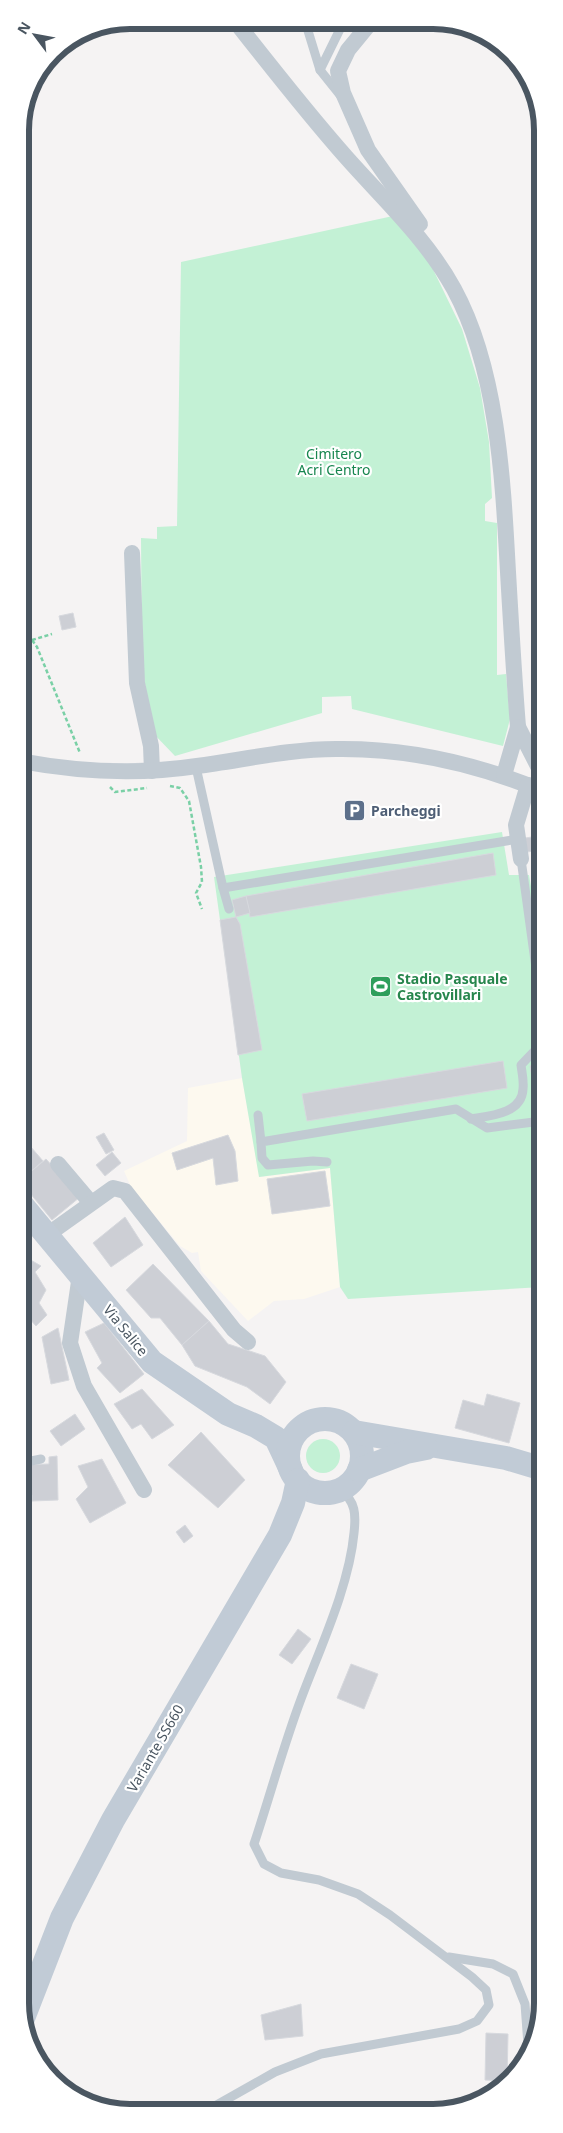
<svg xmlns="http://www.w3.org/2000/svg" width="563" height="2133" font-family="'Noto Sans',sans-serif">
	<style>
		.commercial { fill: #fdf9ef }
		.green { fill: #c3f1d5 }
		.building { fill: #cdcfd5; stroke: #d7d9de }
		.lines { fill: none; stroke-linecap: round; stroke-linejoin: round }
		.path { stroke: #7ad0a6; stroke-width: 2.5; stroke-dasharray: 4 2.5; stroke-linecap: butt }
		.service { stroke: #c1cad2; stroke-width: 9 }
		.minor { stroke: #c1cad2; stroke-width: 16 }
		.secondary { stroke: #c1cbd6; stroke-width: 24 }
		.labels { text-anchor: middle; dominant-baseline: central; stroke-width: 4.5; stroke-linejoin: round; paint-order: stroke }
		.park-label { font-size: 14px; fill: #17864f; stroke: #fff }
		.service-label { font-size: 14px; font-weight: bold; fill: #4e5e75; stroke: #fff; text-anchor: start }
		.leisure-label { font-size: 14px; font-weight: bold; fill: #27864d; stroke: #fff; text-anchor: start }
		.street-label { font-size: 14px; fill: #4a5661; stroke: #fff }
		.rim { fill: none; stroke: #4a5661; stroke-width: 6 }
	</style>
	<rect width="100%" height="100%" fill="#f5f3f3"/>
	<polygon class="commercial" points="242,1078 260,1177 330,1168 340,1287 304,1299 274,1301 248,1321 201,1271 198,1252 192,1253 180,1246 131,1187 124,1171 187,1141 188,1088"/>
	<g class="green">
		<polygon points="393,216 428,259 462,329 480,388 489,442 492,498 485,504 485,521 497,523 497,675 506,674 510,719 503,746 352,709 351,696 322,697 322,713 175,756 152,732 142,663 141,538 157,539 157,527 177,526 181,262"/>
		<polygon points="502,832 509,875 529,875 542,949 542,1287 348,1299 340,1287 330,1168 259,1177 242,1078 214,877"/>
		<circle cx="323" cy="1456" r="17"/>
	</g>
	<g class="building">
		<polygon points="73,613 76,627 62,630 59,616"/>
		<polygon points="532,837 534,851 520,853 518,839"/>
		<polygon points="493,853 496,875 250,917 246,896"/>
		<polygon points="246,896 250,913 236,917 232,900"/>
		<polygon points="236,917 240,924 262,1050 238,1055 220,920"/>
		<polygon points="503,1061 507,1088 307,1121 302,1094"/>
		<polygon points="542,1064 542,1111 538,1112 530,1066"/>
		<polygon points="104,1133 114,1150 106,1154 96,1137"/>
		<polygon points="228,1135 235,1151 238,1181 216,1185 213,1158 177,1170 172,1153"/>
		<polygon points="24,1139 43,1161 21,1180 21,1141"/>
		<polygon points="112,1152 121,1163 105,1176 96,1165"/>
		<polygon points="46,1159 80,1197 52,1220 21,1182 21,1180"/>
		<polygon points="325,1171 330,1206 272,1214 267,1179"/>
		<polygon points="125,1217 143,1245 111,1267 93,1243"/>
		<polygon points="29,1259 41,1266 35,1272 46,1290 39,1303 47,1315 36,1326 29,1318 22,1329 21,1272"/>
		<polygon points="153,1264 209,1321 182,1345 160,1318 151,1318 126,1290"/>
		<polygon points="209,1321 228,1344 265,1356 286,1382 270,1404 247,1387 195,1366 182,1345"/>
		<polygon points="104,1323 144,1374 120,1393 97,1368 102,1363 85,1332"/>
		<polygon points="58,1328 69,1380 51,1384 42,1337"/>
		<polygon points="142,1389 174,1425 152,1439 141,1424 132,1429 114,1404"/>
		<polygon points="487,1394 520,1403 509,1443 455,1428 463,1400 484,1406"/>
		<polygon points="75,1414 85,1429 61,1446 50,1431"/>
		<polygon points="543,1417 543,1455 532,1451"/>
		<polygon points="201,1432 245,1480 218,1508 168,1465"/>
		<polygon points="57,1456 58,1500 32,1501 32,1495 21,1495 21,1465 49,1464 49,1457"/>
		<polygon points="102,1459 126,1503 90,1523 76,1499 88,1487 78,1466"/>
		<polygon points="185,1525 193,1536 184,1543 176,1532"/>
		<polygon points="298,1629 311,1639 292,1664 279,1655"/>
		<polygon points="351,1664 378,1674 364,1709 337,1698"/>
		<polygon points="301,2004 303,2036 265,2040 261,2015"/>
		<polygon points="486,2033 508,2034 507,2081 485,2080"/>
	</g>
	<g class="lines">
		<g class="path">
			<polyline points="32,640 52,634"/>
			<polyline points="20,644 32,640 37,647 80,753"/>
			<polyline points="170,786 180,788 189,801 201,867 202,882 196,893 202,909"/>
			<polyline points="110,787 115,792 147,788"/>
		</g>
		<g class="service">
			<polyline points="305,21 320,70 340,95"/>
			<polyline points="320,70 344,21"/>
			<polyline points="196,767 223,888"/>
			<polyline points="521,859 542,1012"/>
			<polyline points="229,909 223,888 518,839"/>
			<polyline points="258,1115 261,1142"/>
			<path d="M471 1119C489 1116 522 1114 523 1089 524 1081 522 1073 521 1065L542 1043"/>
			<polyline points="327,1162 313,1161 268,1165 262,1158 261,1142 456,1109 487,1128 542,1121"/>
			<polyline points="21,1463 41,1459"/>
			<polyline points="21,1696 23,1697"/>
			<polyline points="449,1957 493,1964 513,1974 525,2004 528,2045"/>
			<path d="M206 2111 275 2072 321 2054 459 2029 477 2021 489 2005 486 1990 472 1977 390 1915 358 1894 319 1880 281 1873 264 1864 254 1844C270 1796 283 1747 301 1699 320 1648 349 1587 354 1533 356 1515 356 1501 340 1490"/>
		</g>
		<g class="minor">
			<path d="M235 21C271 67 307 113 346 157 384 200 426 238 454 289 498 370 503 481 508 572 511 624 514 676 518 727"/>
			<polyline points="371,22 348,50 338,71 343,93 368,150 420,224"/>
			<polyline points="132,553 137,683 151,746 152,771"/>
			<path d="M20 761C79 772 138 775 197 766 243 760 290 749 336 749 406 748 477 764 542 791"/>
			<polyline points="504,775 518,727 542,774"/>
			<polyline points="521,859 516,825 528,785"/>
			<polyline points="58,1164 91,1203"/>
			<polyline points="47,1235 113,1188 125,1191 234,1330 248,1342"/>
			<polyline points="80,1275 70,1343 84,1386 144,1490"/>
		</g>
		<g class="secondary">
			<polyline points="21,1204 152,1362 228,1414 256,1426 276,1438 291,1470"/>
			<circle cx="325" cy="1456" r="37"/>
			<polyline points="354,1432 506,1458 543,1469"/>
			<polyline points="359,1470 406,1452 426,1448"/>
			<polyline points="22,2021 62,1918 113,1820 280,1535 293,1503 298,1480"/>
		</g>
	</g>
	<defs>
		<symbol id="parking-square" viewBox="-11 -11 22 22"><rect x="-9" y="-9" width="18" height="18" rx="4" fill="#5c6f8a" stroke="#fff"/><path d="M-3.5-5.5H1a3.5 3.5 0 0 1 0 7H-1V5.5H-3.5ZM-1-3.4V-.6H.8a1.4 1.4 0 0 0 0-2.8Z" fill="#fff"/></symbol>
		<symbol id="stadium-square" viewBox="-11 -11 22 22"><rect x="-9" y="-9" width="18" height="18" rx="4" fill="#2e9e5b" stroke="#fff"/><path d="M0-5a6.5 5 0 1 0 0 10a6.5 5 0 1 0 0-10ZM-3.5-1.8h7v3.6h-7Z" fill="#fff"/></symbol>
	</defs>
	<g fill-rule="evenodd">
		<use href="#parking-square" x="342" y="798" width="25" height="25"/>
		<use href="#stadium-square" x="368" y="974" width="25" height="25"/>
	</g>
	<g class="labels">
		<g class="park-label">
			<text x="334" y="453">Cimitero<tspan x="334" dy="16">Acri Centro</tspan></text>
		</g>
		<g class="service-label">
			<text x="371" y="810">Parcheggi</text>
		</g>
		<g class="leisure-label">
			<text x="397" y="978">Stadio Pasquale<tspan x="397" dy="16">Castrovillari</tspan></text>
		</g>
		<g class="street-label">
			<text transform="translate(126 1330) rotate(51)">Via Salice</text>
			<text transform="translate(155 1748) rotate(-60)">Variante SS660</text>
		</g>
	</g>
	<path d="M0 0H563V2133H0ZM130 29H433A101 101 0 0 1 534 130V2003A101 101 0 0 1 433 2104H130A101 101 0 0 1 29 2003V130A101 101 0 0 1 130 29Z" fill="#fff" fill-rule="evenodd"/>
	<path class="rim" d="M130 29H433A101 101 0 0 1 534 130V2003A101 101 0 0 1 433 2104H130A101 101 0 0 1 29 2003V130A101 101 0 0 1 130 29Z"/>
	<g transform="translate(35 35) rotate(302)" stroke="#ffffff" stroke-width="4" paint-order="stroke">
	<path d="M0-4L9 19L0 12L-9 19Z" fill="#4a5661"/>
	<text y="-8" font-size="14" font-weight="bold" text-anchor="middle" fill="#4a5661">N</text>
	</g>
</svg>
